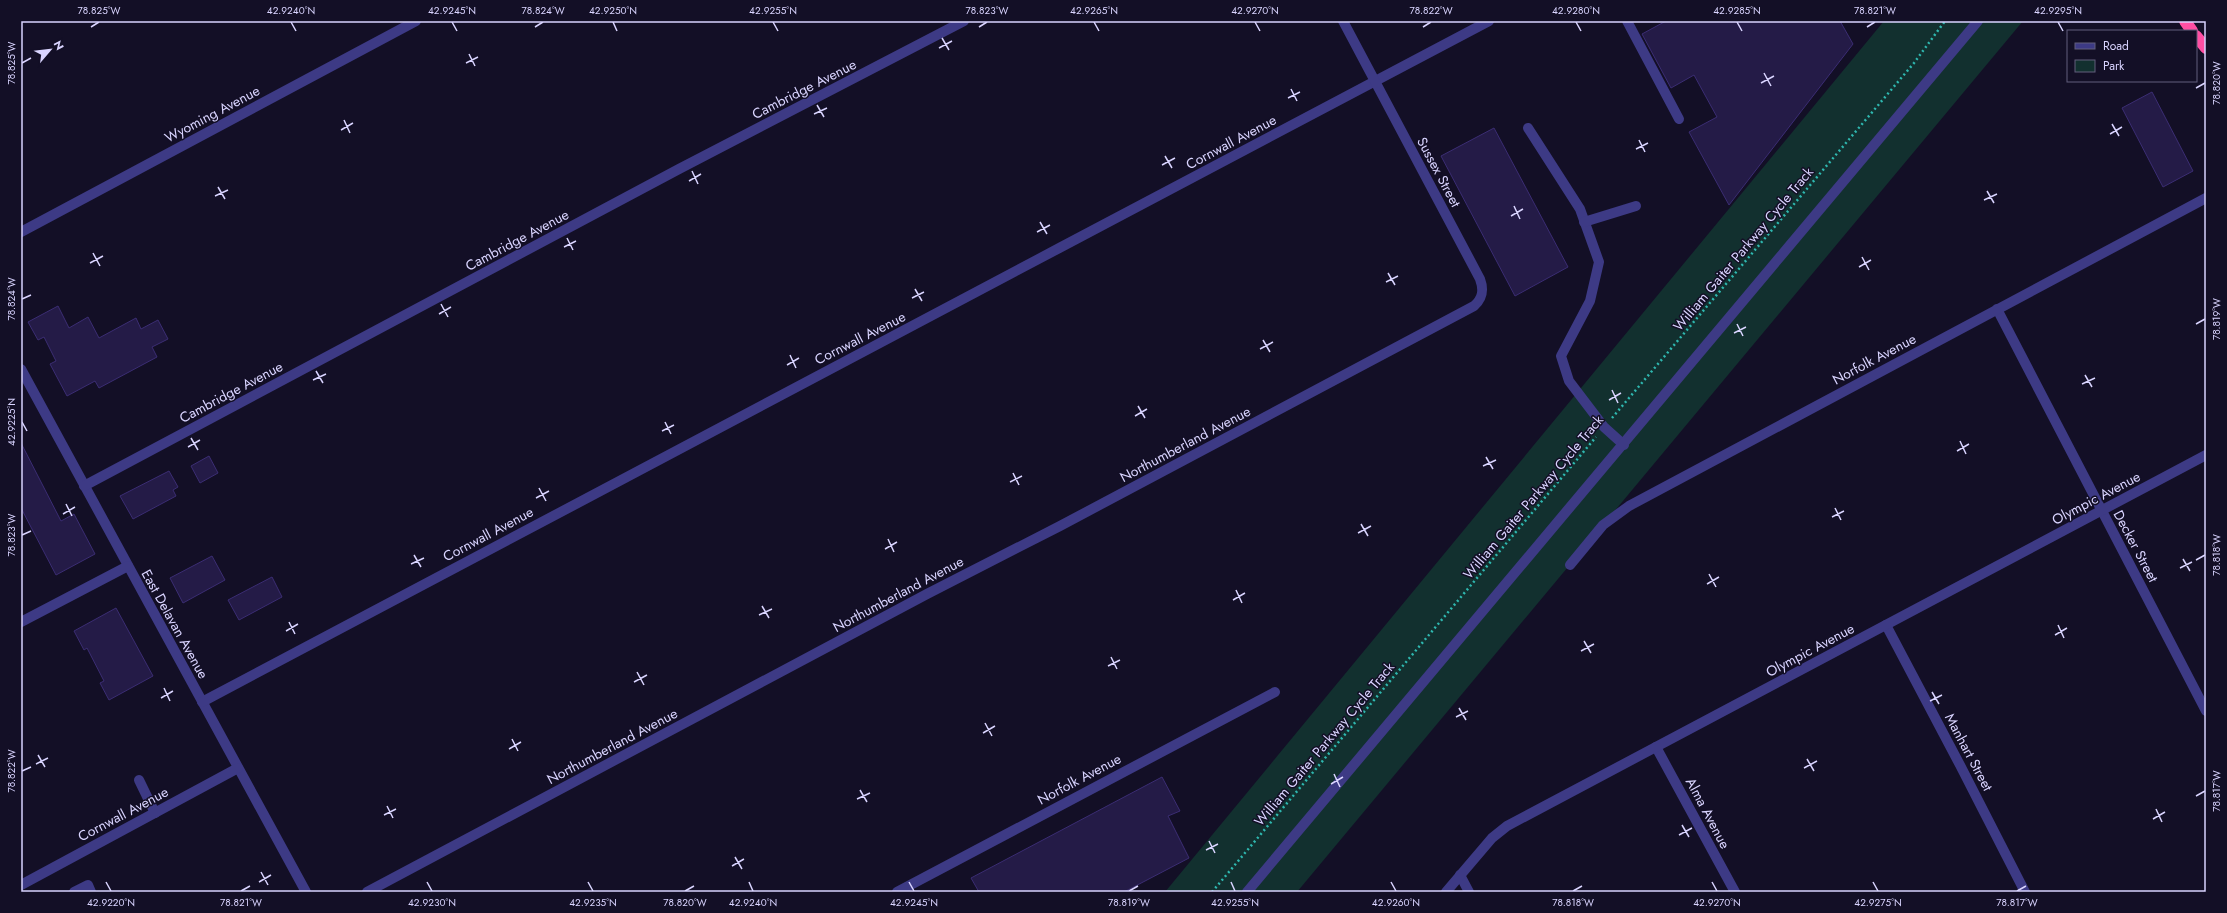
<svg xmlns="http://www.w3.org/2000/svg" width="2227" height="913" font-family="Jost,sans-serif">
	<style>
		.green { fill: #12302f }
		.building { fill: #241b47; stroke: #3b2d73 }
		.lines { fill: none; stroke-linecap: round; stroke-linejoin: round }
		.path { stroke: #2fb8b0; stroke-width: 2.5; stroke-dasharray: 2 3; stroke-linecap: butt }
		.minor { stroke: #3d3a85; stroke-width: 10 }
		.highway { stroke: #ff4fa3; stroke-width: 12 }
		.ticks { fill: none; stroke: #d9d4ff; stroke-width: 1.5 }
		.labels { text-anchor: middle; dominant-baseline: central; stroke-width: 3; stroke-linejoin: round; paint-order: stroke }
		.street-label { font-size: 14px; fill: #d9d4ff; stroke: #130f26 }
		.neatline { fill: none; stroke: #d9d4ff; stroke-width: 1.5 }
		.ticks-label { font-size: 10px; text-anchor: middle; fill: #d9d4ff }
	</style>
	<rect width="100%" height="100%" fill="#130f26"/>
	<polygon class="green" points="1884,21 2023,21 1297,892 1165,892"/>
	<g class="building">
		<polygon points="1666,21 1840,21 1853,44 1729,205 1689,132 1717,117 1694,75 1671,88 1642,34"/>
		<polygon points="2152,92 2193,171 2163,187 2122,108"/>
		<polygon points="1494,128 1568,267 1515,296 1441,156"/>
		<polygon points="58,306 69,328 88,317 99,338 136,318 141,329 158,320 168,339 152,347 157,357 99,388 95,381 67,396 50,364 56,361 44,337 38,340 28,322"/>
		<polygon points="21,443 61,521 74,514 95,554 56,575 21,508"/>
		<polygon points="209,456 218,473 200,483 191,466"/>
		<polygon points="169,471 178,487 173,490 176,496 133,519 120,496"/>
		<polygon points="212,556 225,580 183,603 170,578"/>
		<polygon points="272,577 282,597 239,620 228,600"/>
		<polygon points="116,608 153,676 109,700 100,683 104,681 87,648 84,650 74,631"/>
		<polygon points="1162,777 1180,811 1168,816 1189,858 1124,892 979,892 971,878"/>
	</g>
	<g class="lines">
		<g class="path">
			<polyline points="1612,418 1914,63 1945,21"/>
			<polyline points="1212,892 1596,437"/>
		</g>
		<g class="minor">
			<polyline points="1627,21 1679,119"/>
			<polyline points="1528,128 1580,209 1599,262 1590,301 1561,356 1569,381 1604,427 1624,445"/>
			<polyline points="1584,222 1636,206"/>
			<polyline points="21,232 416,21"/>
			<polyline points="1997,309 2206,711"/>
			<polyline points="21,369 306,892"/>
			<polyline points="84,486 679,169 964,21"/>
			<polyline points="1570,565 1603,525 1629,506 2206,198"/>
			<polyline points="21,622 128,566"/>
			<polyline points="1886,625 1960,765 2025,892"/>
			<path d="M202 702C630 474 1060 248 1489 21"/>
			<polyline points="1656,747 1735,892"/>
			<polyline points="139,780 155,813"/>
			<polyline points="1460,875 1469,892"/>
			<polyline points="21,885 238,768"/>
			<polyline points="74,892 88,885 91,892"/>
			<path d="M367 892 927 594 1060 526 1474 306C1483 298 1484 290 1480 279L1343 21"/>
			<polyline points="897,892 1275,692"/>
			<polyline points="1247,892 1978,21"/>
			<polyline points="1446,892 1492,838 1507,826 2206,455"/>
		</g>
		<g class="highway">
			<polyline points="2185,21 2192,31"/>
			<polyline points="2196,36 2206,48"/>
		</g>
	</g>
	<path class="ticks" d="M291 22 296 31M452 22 457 31M613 22 617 31M773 22 778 31M1094 22 1099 31M1255 22 1260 31M1576 22 1581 31M1737 22 1742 31M2058 22 2063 31M91 27 99 22M535 27 543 22M979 27 987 22M1423 27 1431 22M1867 27 1875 22M942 38 949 50M939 48 952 41M469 54 475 66M22 63 31 58M466 63 478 57M1764 73 1771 86M1761 83 1774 76M2196 88 2205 83M1291 89 1297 101M1288 98 1300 92M817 105 824 117M814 114 827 108M344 120 350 133M2112 124 2119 136M341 130 353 123M2110 134 2122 127M1639 140 1645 152M1636 149 1648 143M1165 156 1172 168M1162 165 1175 158M692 171 698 184M689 181 701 174M218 187 225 199M1987 191 1994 203M215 196 228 190M1984 200 1997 194M1514 206 1520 219M1511 216 1523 209M1040 222 1047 234M1037 232 1050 225M567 238 573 250M564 247 576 241M93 253 100 266M1862 257 1869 270M90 263 103 256M1859 267 1871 260M1388 273 1395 285M1386 282 1398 276M915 289 922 301M912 298 924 292M22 299 31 295M441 304 448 317M439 314 451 307M1737 324 1743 336M2196 324 2205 319M1734 333 1746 327M1263 340 1270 352M1260 349 1273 342M790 355 796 368M787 365 799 358M316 371 323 383M2085 375 2092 387M313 380 326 374M2082 384 2095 378M1612 390 1618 403M1609 400 1621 393M1138 406 1145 418M1135 416 1147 409M22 422 27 431M665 422 671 434M662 431 674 425M191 438 198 450M1960 441 1966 454M188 447 200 440M1957 451 1969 444M1486 457 1493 469M1483 466 1496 460M1013 473 1019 485M1010 482 1022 476M539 488 546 501M536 498 549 491M66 504 72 516M1835 508 1841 520M63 514 75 507M1832 517 1844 511M1361 524 1368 536M1358 533 1371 526M22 535 31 531M888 539 894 552M885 549 897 542M414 555 421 567M2183 559 2190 571M2196 560 2205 555M411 564 424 558M2180 568 2192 562M1709 574 1716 587M1707 584 1719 577M1236 590 1242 603M1233 600 1245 593M762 606 769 618M759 615 772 609M289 622 295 634M2058 625 2064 638M286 631 298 624M2055 635 2067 628M1584 641 1591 653M1581 651 1594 644M1111 657 1117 669M1108 666 1120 660M637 672 644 685M634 682 647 675M164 688 170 701M1932 692 1939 704M161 698 173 691M1930 701 1942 695M1459 708 1466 720M1456 717 1468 711M985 723 992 736M983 733 995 726M512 739 518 751M509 749 521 742M38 755 45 767M1807 759 1814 771M36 764 48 758M1804 768 1817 761M22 771 31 767M1334 774 1340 787M1331 784 1343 777M860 790 867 802M2196 796 2205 791M857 799 870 793M387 806 393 818M2156 809 2162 822M384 815 396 809M2153 819 2165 812M1682 825 1689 837M1679 835 1692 828M1209 841 1215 853M1206 850 1218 844M735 857 742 869M732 866 744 859M261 872 268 885M106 882 111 891M259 882 271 875M427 882 432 891M588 882 593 891M749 882 753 891M909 882 914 891M1231 882 1235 891M1391 882 1396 891M1712 882 1717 891M1873 882 1878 891M241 891 250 886M685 891 694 886M1129 891 1138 886M1573 891 1582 886M2017 891 2026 886"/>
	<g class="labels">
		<g class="street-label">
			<text transform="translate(804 89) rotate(-27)">Cambridge Avenue</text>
			<text transform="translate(212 114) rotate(-28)">Wyoming Avenue</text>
			<text transform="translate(1231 142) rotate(-28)">Cornwall Avenue</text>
			<text transform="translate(1439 172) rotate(62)">Sussex Street</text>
			<text transform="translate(517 240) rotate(-28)">Cambridge Avenue</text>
			<text transform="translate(1743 249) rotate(-50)">William Gaiter Parkway Cycle Track</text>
			<text transform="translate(860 338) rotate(-27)">Cornwall Avenue</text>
			<text transform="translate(1874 359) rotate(-28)">Norfolk Avenue</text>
			<text transform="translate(231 392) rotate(-28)">Cambridge Avenue</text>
			<text transform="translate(1185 444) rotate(-28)">Northumberland Avenue</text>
			<text transform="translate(1533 497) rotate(-50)">William Gaiter Parkway Cycle Track</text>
			<text transform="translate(2096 498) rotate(-28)">Olympic Avenue</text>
			<text transform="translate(488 534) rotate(-28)">Cornwall Avenue</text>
			<text transform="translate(2136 546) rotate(62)">Decker Street</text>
			<text transform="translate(898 594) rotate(-28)">Northumberland Avenue</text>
			<text transform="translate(175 624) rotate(61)">East Delavan Avenue</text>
			<text transform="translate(1810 650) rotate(-28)">Olympic Avenue</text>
			<text transform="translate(1324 744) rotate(-50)">William Gaiter Parkway Cycle Track</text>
			<text transform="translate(612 746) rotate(-28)">Northumberland Avenue</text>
			<text transform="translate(1969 752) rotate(62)">Manhart Street</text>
			<text transform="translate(1079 779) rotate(-28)">Norfolk Avenue</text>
			<text transform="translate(1708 813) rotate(62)">Alma Avenue</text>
			<text transform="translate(123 814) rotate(-28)">Cornwall Avenue</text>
		</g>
	</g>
	<rect width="2227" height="913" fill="none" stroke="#130f26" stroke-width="44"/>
	<rect x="2067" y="30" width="130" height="52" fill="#130f26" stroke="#625e7d"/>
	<rect x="2075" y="43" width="20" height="6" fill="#3d3a85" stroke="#625e7d"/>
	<text x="2103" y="50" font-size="12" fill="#d9d4ff">Road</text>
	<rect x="2075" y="60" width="20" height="12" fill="#12302f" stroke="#625e7d"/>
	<text x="2103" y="70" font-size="12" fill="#d9d4ff">Park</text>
	<g transform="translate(50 50) rotate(62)" stroke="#130f26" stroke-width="3" paint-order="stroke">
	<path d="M0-3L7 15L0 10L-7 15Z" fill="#d9d4ff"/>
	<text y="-6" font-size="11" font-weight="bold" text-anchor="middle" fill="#d9d4ff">N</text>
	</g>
	<rect x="22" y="22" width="2183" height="869" class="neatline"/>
	<g class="ticks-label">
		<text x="99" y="14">78.825°W</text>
		<text x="291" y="14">42.9240°N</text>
		<text x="452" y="14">42.9245°N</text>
		<text x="543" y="14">78.824°W</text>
		<text x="613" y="14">42.9250°N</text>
		<text x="773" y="14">42.9255°N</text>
		<text x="987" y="14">78.823°W</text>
		<text x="1094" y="14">42.9265°N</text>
		<text x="1255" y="14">42.9270°N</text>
		<text x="1431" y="14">78.822°W</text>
		<text x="1576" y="14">42.9280°N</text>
		<text x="1737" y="14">42.9285°N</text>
		<text x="1875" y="14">78.821°W</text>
		<text x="2058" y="14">42.9295°N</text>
		<text transform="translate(11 63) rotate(-90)" y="4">78.825°W</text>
		<text transform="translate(2216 83) rotate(-90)" y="4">78.820°W</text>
		<text transform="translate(11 299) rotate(-90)" y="4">78.824°W</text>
		<text transform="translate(2216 319) rotate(-90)" y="4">78.819°W</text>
		<text transform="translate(11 422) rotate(-90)" y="4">42.9225°N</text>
		<text transform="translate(11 535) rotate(-90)" y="4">78.823°W</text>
		<text transform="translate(2216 555) rotate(-90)" y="4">78.818°W</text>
		<text transform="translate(11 771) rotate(-90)" y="4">78.822°W</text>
		<text transform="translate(2216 791) rotate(-90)" y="4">78.817°W</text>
		<text x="111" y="906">42.9220°N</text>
		<text x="241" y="906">78.821°W</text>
		<text x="432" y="906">42.9230°N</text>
		<text x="593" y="906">42.9235°N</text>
		<text x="685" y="906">78.820°W</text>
		<text x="753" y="906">42.9240°N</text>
		<text x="914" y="906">42.9245°N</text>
		<text x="1129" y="906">78.819°W</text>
		<text x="1235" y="906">42.9255°N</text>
		<text x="1396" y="906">42.9260°N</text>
		<text x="1573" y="906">78.818°W</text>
		<text x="1717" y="906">42.9270°N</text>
		<text x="1878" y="906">42.9275°N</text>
		<text x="2017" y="906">78.817°W</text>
	</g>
</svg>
